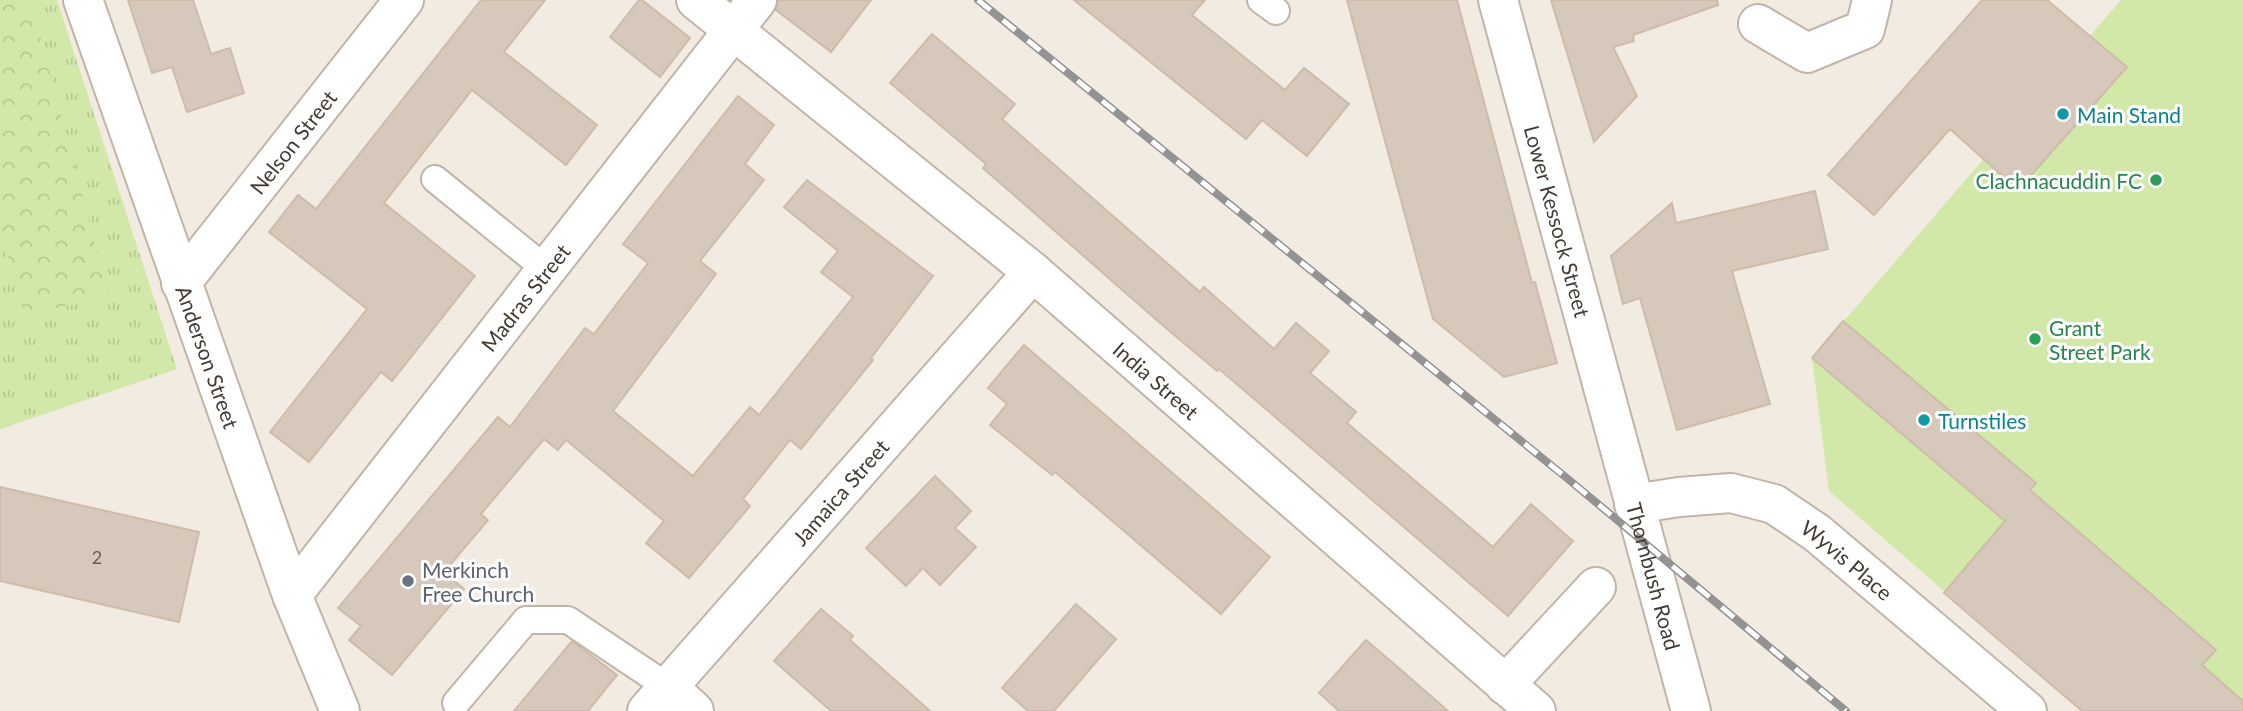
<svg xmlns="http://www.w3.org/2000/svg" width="2243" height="711" font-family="Lato,sans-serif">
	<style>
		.grass { fill: url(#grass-tufts) }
		.park { fill: url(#park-crowns) }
		.garden { fill: #d2e8a8 }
		.building { fill: #d6c8ba; stroke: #cebcaa; stroke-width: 2 }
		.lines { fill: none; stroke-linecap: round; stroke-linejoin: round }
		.service-casing { stroke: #c0b5a7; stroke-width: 30 }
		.minor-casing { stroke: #c0b5a7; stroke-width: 42 }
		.service { stroke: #fff; stroke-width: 26 }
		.minor { stroke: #fff; stroke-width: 38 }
		.rail-casing { stroke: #939393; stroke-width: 8 }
		.rail { stroke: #fff; stroke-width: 5; stroke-dasharray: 16; stroke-linecap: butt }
		.culture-dot { fill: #0f9aa8; stroke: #fff; stroke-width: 2.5 }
		.leisure-dot { fill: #2e9e5b; stroke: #fff; stroke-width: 2.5 }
		.worship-dot { fill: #6b7280; stroke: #fff; stroke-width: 2.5 }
		.labels { text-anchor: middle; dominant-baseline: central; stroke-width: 6; stroke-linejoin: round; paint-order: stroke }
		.number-label { font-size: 18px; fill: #685e54 }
		.culture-label { font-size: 21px; fill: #0d838f; stroke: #fff; text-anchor: start }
		.street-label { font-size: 21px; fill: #433b32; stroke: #fff }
		.leisure-label { font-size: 21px; fill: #27864d; stroke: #fff; text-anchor: end }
		.worship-label { font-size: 21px; fill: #5b616d; stroke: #fff; text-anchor: start }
	</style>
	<defs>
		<pattern id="grass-tufts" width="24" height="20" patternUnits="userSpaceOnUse" patternTransform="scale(1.75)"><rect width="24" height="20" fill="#d2e8a8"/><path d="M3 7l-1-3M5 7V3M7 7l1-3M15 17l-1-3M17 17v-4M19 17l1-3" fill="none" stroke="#b6c891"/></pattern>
		<pattern id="park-crowns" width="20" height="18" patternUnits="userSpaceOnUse" patternTransform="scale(1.75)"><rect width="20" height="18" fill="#d2e8a8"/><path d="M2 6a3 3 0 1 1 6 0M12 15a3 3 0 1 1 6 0" fill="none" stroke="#b6c891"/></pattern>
	</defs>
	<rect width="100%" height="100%" fill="#f2ebe2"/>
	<polygon class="grass" points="0,0 57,0 177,369 0,429"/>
	<polygon class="park" points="0,0 31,0 109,297 24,315 0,225"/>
	<polygon class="garden" points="2121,0 2243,0 2243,711 2082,711 1829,491 1812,358"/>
	<g class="building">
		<polygon points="128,0 193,0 211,54 230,48 244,93 187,112 172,67 152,73"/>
		<polygon points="481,0 545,0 504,52 597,125 566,165 472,90 384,203 475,276 392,381 381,372 309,462 270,432 367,309 269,232 298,195 316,209"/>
		<polygon points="639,0 642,0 690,38 660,77 610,37"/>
		<polygon points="778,0 871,0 831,52 776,10"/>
		<polygon points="1074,0 1205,0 1192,15 1285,90 1304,68 1349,104 1307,156 1262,120 1246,139"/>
		<polygon points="1347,0 1457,0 1532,283 1535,282 1557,363 1504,377 1433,319"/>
		<polygon points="1551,0 1717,0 1718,5 1633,35 1634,41 1613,47 1637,96 1594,142"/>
		<polygon points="1982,0 2047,0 2127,67 2018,190 1950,129 1874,215 1828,175"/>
		<polygon points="932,34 1015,104 1002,119 1200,292 1204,287 1274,349 1296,323 1329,351 1310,373 1356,412 1347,423 1493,547 1531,504 1573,541 1508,616 1219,369 1217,371 1160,323 983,168 986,164 890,83"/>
		<polygon points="738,96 774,125 745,164 764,180 700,261 716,274 613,411 693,476 750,407 759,415 853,297 821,272 838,251 784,207 807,180 933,276 871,358 873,360 801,449 790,440 743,499 750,506 689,578 646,543 664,521 566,440 558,450 544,439 481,514 488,520 444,572 464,589 392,675 349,640 361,626 338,608 498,417 510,427 585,328 594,334 648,263 623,244"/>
		<polygon points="1815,191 1828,249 1732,271 1770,404 1677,430 1640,298 1623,304 1611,256 1672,203 1676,223"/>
		<polygon points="1843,321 2036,483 2030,490 2216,650 2202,665 2243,701 2243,711 2082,711 1944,593 2005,521 1812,358"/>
		<polygon points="1024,345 1270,557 1221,614 1055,472 1052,475 990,425 1007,404 988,388"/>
		<polygon points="935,476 971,511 955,528 976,547 940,585 923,568 906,586 866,548"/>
		<polygon points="0,487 199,532 179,622 0,581"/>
		<polygon points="1076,604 1116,639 1054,711 1028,711 1002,688"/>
		<polygon points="821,609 853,636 850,640 930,711 831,711 774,661"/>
		<polygon points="1366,640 1400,669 1448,711 1339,711 1319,693"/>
		<polygon points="572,641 617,675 588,711 514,711"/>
	</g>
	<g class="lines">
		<defs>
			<g id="service">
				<polyline points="1261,0 1276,11"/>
				<polyline points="435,179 547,270"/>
				<polyline points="456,703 526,620 568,620 668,687"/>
			</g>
			<g id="minor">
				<path id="s1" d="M83 0 292 595 340 711"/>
				<path id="s2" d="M696 0 1033 272 1536 711"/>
				<path id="s3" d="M1498 0 1691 711"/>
				<polyline points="1758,24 1807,53 1865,29 1872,0"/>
				<path id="s4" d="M181 283 404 0"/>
				<path id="s5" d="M1634 504 1679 497 1731 493 1774 504 1817 533 2027 711"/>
				<path id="s6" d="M292 595 757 0"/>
				<polyline points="1505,685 1596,587"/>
				<polyline points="668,687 694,711"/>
				<path id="s7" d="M647 711 1033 272"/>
			</g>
		</defs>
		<use href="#service" class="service-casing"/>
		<use href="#minor" class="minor-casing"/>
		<use href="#service" class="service"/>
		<use href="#minor" class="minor"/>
		<defs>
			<polyline id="rail" points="978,0 1568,479 1846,711"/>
		</defs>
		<use href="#rail" class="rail-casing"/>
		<use href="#rail" class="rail"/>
	</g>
	<g class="culture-dot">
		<circle cx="2063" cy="114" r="7"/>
		<circle cx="1924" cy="420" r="7"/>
	</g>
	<g class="leisure-dot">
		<circle cx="2156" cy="180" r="7"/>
		<circle cx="2035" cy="339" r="7"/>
	</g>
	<circle class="worship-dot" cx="408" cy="581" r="7"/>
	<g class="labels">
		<g class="number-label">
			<text x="97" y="557">2</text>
		</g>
		<g class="culture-label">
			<text x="2077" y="114">Main Stand</text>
			<text x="1938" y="420">Turnstiles</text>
		</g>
		<g class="street-label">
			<text stroke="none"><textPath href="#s4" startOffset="180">Nelson Street</textPath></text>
			<text stroke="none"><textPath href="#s3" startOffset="229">Lower Kessock Street</textPath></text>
			<text stroke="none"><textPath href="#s6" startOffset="378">Madras Street</textPath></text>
			<text stroke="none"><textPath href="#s1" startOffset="378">Anderson Street</textPath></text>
			<text stroke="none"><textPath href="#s2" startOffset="597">India Street</textPath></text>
			<text stroke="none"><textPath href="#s7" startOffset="292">Jamaica Street</textPath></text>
			<text stroke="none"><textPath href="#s5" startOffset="234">Wyvis Place</textPath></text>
			<text stroke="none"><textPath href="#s3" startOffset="597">Thornbush Road</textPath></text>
		</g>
		<g class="leisure-label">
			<text x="2142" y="180">Clachnacuddin FC</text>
			<text x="2049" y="327" text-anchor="start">Grant<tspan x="2049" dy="24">Street Park</tspan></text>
		</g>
		<g class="worship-label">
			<text x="422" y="569">Merkinch<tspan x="422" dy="24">Free Church</tspan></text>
		</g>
	</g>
</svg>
